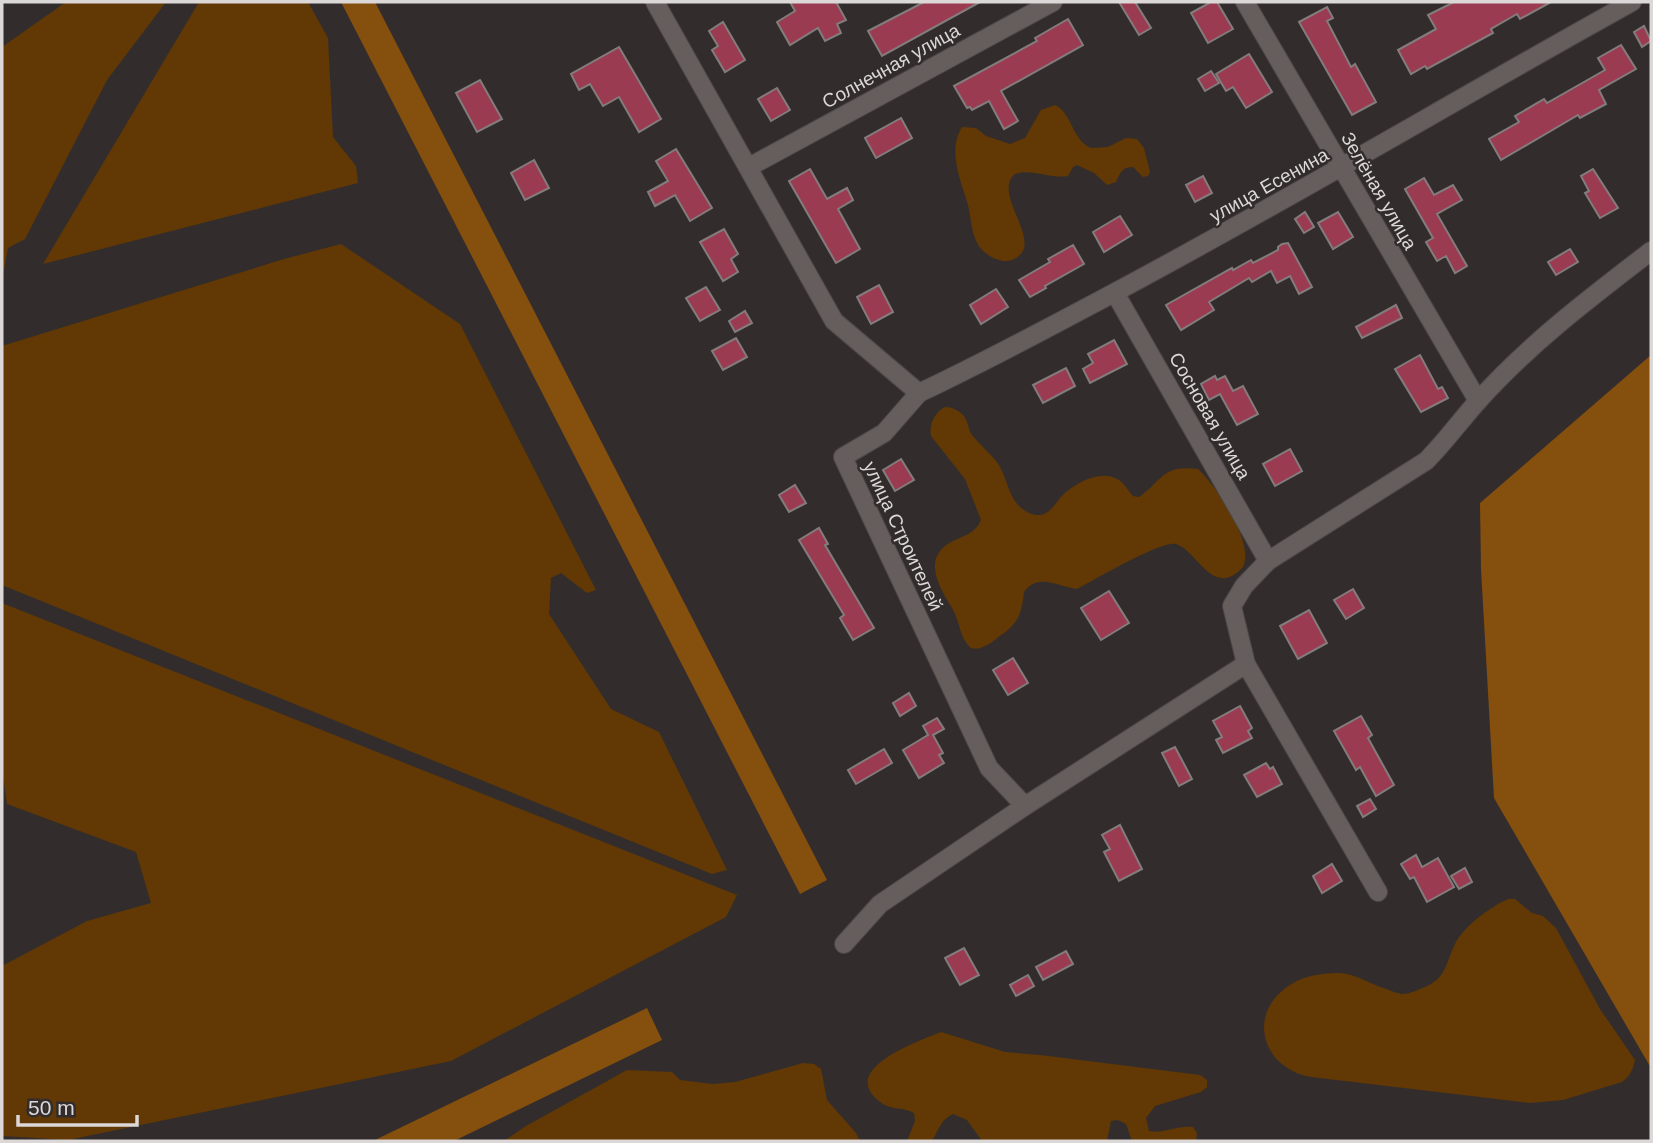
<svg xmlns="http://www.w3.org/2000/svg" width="1653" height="1143" font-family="Helvetica,sans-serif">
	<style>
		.green { fill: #623804 }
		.forest { fill: #854f0e }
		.building { fill: #9b3b51; stroke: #837c7d; stroke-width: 2 }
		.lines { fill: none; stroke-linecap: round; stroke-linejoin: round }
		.minor-casing { stroke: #4c4847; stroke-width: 20 }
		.minor { stroke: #655e5d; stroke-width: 18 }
		.labels { text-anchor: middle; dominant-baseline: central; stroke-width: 5; stroke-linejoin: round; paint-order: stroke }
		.street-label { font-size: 19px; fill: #dcd8d8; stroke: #322d2c }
	</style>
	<rect width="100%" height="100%" fill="#322d2c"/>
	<g class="green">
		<polygon points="66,2 166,2 107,80 25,239 8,248 2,281 2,47"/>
		<polygon points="199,2 308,2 328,38 333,137 356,166 358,183 43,264"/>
		<path d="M1055 105C1073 114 1071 139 1091 148L1108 147 1126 138 1137 139 1144 148 1150 172 1148 176 1143 177 1133 167C1122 167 1120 173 1116 182L1107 185 1094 173 1077 165 1073 167 1068 176C1049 179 1033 168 1015 174 990 195 1049 245 1012 260 1007 262 1001 261 996 259 971 249 973 227 968 205 961 181 947 151 962 127L976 128 986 136 1010 144 1025 138 1041 110Z"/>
		<polygon points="341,244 460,324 596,590 587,593 561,573 551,578 549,614 611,709 659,732 727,870 712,874 2,585 2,346 284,259"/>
		<path d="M945 407C952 407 958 410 963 415 968 420 968 429 972 435 980 445 990 453 997 462 1009 479 1007 501 1027 512 1049 523 1054 502 1066 492 1079 481 1103 469 1119 480 1125 484 1128 491 1133 496L1139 497C1164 479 1162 465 1198 469 1216 486 1255 542 1243 567 1213 600 1197 550 1176 544 1162 540 1094 580 1077 589 1059 587 1038 572 1024 592 1021 622 1014 626 992 642 984 647 979 650 971 648 959 637 960 621 952 608 940 588 921 559 951 542 963 536 975 534 981 520L965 479 931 436C929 424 934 413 945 407Z"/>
		<polygon points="2,603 737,895 726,917 451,1061 68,1140 2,1136 2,966 87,921 151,903 136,852 7,804 2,770"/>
		<path d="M1508 899H1515L1532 913 1543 916 1556 928 1600 1009 1635 1060C1633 1070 1630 1076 1622 1082L1563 1100 1530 1103 1311 1077C1258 1067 1246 1008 1295 982 1307 975 1333 971 1347 974 1360 977 1373 985 1386 989 1392 991 1396 993 1402 994 1410 994 1420 989 1427 986 1446 978 1447 960 1455 944 1464 926 1490 907 1508 899Z"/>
		<path d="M941 1032 1005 1052 1040 1055 1200 1075 1207 1080V1087L1201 1092 1155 1106 1146 1118 1149 1131C1163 1134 1178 1125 1193 1127L1197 1133 1196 1140 1132 1141 1126 1124 1118 1120 1111 1121 1107 1141H982L967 1120 953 1114C941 1119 938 1131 932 1141H907L915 1121 914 1113C904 1107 892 1110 883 1104 834 1071 916 1042 941 1032Z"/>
		<polygon points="803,1063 814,1064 821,1069 827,1100 856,1133 860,1141 504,1141 526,1126 627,1070 672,1072 680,1080 713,1084 735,1082"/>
	</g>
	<g class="forest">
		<polygon points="341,2 375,2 827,880 800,894"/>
		<polygon points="1651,355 1651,1068 1494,798 1481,569 1480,503"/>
		<polygon points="647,1008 662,1040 454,1141 373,1141"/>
	</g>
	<g class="building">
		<polygon points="790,2 836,2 846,20 837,24 841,33 825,41 818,28 790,45 777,22 795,11"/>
		<polygon points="924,2 980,2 882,56 868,31"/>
		<polygon points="1119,2 1135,2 1151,28 1139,35"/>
		<polygon points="1211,2 1217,2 1233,29 1208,43 1191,13"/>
		<polygon points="1454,2 1551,2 1520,19 1517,14 1491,29 1493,33 1427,69 1425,66 1411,74 1398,50 1436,29 1428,15"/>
		<polygon points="1327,7 1333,18 1327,21 1351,67 1355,64 1376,102 1352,115 1299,22"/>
		<polygon points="1068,19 1083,45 1001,91 1018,121 1004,129 989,101 972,110 970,107 967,108 954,86 1037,41 1035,38"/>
		<polygon points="723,22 745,60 725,72 712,50 718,46 709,31"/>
		<polygon points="1644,26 1651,41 1642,47 1634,32"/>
		<polygon points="1621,45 1636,69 1599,90 1606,104 1580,118 1578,115 1501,160 1489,139 1519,122 1515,116 1544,99 1547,103 1605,70 1598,58"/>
		<polygon points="619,47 661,119 639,132 619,97 603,106 590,84 579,90 571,74"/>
		<polygon points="1249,54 1272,92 1246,108 1233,87 1226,91 1216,74"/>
		<polygon points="1211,71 1219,83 1205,91 1198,79"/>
		<polygon points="480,80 502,119 477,132 456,93"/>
		<polygon points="777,88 790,110 771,121 758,99"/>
		<polygon points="901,118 912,138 876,158 865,138"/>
		<polygon points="676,149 712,208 690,221 675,195 655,206 648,192 668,181 656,161"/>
		<polygon points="534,160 549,188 525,200 511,173"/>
		<polygon points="810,169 827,199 847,188 853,200 838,209 860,249 836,263 789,181"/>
		<polygon points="1593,169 1618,208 1600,218 1585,193 1589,191 1581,176"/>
		<polygon points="1203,176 1212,193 1195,202 1186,185"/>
		<polygon points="1424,178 1434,195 1453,185 1462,200 1437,214 1467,266 1455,273 1446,256 1437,261 1426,242 1433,238 1405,189"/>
		<polygon points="1305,212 1314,227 1304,233 1295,219"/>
		<polygon points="1338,212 1353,237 1333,249 1318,223"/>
		<polygon points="1120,216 1132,235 1104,252 1093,232"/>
		<polygon points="724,229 738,254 731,259 738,272 723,281 700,242"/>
		<polygon points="1288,243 1312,287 1299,294 1290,276 1277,283 1271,271 1252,282 1249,278 1209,302 1214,310 1181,330 1166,305 1232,268 1233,270 1251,260 1253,263 1278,250 1278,247 1282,244"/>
		<polygon points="1073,245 1084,264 1045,286 1046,288 1030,297 1019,280 1050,262 1048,259"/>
		<polygon points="1570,249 1578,262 1556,275 1548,262"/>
		<polygon points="879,285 893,312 871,324 857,297"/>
		<polygon points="706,287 720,310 700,321 686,298"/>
		<polygon points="996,289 1008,307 981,324 970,305"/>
		<polygon points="1396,305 1402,318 1362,338 1356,327"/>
		<polygon points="745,311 752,323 735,332 729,321"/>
		<polygon points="736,338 747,357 723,370 712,351"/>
		<polygon points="1114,340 1127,364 1090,383 1083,369 1093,363 1088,354"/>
		<polygon points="1420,355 1438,389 1442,387 1448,398 1421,412 1395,369"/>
		<polygon points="1066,368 1075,386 1043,403 1033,385"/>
		<polygon points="1215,376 1217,380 1225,376 1233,391 1243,386 1258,414 1237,425 1220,394 1209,400 1201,384"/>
		<polygon points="1290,449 1302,471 1275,486 1263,464"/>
		<polygon points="901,459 914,480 895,491 883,470"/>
		<polygon points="795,485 806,503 789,512 779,495"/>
		<polygon points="819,528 828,544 825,545 874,628 853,640 840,618 844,615 799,540"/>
		<polygon points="1353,589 1364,608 1346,619 1334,600"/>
		<polygon points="1109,591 1129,623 1101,640 1081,608"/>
		<polygon points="1309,610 1327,643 1298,659 1280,626"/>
		<polygon points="1013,658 1028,683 1008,695 993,670"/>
		<polygon points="909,693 916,706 900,716 893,703"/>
		<polygon points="1240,706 1252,728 1248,731 1252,738 1223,753 1216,740 1222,737 1213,721"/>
		<polygon points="1361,716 1372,735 1368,738 1394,785 1376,796 1360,767 1356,770 1334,731"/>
		<polygon points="937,718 944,729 933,735 943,753 939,755 944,763 919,778 903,750 928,735 923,726"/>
		<polygon points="1175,747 1192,779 1179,786 1162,753"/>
		<polygon points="884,749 892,763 856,784 848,770"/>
		<polygon points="1266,763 1270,769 1273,767 1282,784 1257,797 1244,775"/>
		<polygon points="1370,799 1376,809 1363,817 1357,806"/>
		<polygon points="1120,825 1142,869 1119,881 1104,852 1110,849 1102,835"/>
		<polygon points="1416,855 1422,867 1438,858 1454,887 1427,902 1414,877 1410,879 1401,864"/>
		<polygon points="1332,864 1342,881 1322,893 1313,876"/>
		<polygon points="1465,868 1472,882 1459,889 1451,876"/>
		<polygon points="964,948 979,975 960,985 945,958"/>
		<polygon points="1066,951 1073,964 1043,980 1036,967"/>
		<polygon points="1028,975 1034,986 1016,996 1010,985"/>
	</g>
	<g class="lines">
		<defs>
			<g id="minor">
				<polyline points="655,2 834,321 919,393 884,433 843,457 989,768 1025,806"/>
				<polyline points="1245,2 1478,401"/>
				<polyline points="749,167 1053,2"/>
				<polyline points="1115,293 1268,561"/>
				<path d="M919 393C983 363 1046 329 1108 296 1285 202 1457 99 1632 2"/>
				<path d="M1378 892 1246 664 1232 606 1244 586 1268 561 1426 461C1445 442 1460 421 1478 401 1529 344 1591 297 1651 251"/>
				<polyline points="844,944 880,904 1025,806 1246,664"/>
			</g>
		</defs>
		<use href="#minor" class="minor-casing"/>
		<use href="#minor" class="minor"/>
	</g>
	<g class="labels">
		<g class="street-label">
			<text transform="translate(891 66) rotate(-29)">Солнечная улица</text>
			<text transform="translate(1269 185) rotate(-29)">улица Есенина</text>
			<text transform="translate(1379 191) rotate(60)">Зелёная улица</text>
			<text transform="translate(1210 416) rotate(60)">Сосновая улица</text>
			<text transform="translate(903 536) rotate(65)">улица Строителей</text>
		</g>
	</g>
	<rect width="1653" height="1143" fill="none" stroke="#dcd8d8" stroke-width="7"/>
	<path d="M18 1115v10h119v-10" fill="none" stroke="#dcd8d8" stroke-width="3.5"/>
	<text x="28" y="1115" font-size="21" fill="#dcd8d8" stroke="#322d2c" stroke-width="5" paint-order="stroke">50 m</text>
</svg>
